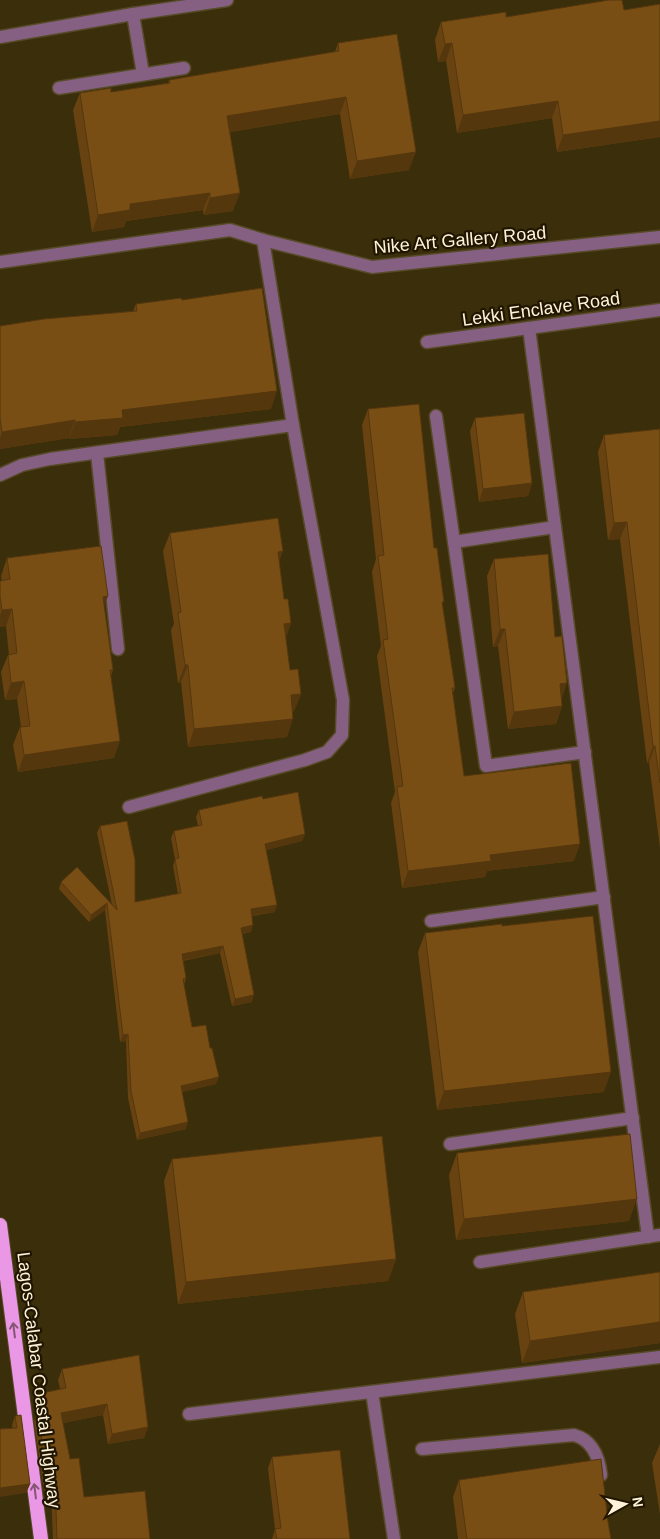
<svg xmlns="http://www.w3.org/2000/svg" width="660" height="1539" font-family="Helvetica,sans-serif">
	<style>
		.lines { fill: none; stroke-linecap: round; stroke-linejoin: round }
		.service-casing { stroke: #564a27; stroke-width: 15 }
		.minor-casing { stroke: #564a27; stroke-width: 15 }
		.trunk-casing { stroke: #564a27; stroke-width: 16 }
		.service { stroke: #856083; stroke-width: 12 }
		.minor { stroke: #856083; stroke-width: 12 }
		.trunk { stroke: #ea97e6; stroke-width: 14 }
		.wall { fill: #684311 }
		.shaded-wall { fill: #55370e }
		.building { fill: #794e14; stroke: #55370e }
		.oneway { stroke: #855673 }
		.labels { text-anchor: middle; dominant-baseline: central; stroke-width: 4.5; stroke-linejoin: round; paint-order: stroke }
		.street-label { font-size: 18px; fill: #fef3d9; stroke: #201600 }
	</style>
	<rect width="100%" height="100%" fill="#3b2e0a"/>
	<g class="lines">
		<defs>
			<g id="service">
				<polyline points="133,14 143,74"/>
				<polyline points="59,88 184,68"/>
				<polyline points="97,453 118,649"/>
				<polyline points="0,475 22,465 50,459 293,425"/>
				<polyline points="129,807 305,760 327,752 342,735 343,700 293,425 263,240"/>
			</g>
			<g id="minor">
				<polyline points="0,37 133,14 227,0"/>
				<polyline points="0,262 230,230 263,240 372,267 660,237"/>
				<polyline points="529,328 648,1237"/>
				<polyline points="427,342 660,310"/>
				<polyline points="436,416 486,766 585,752"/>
				<polyline points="454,542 555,527"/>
				<polyline points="431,921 604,897"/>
				<polyline points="450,1144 633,1118"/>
				<polyline points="480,1262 660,1235"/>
				<polyline points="372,1392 394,1539"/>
				<polyline points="189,1414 660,1357"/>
				<path d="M422 1449 574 1435C592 1440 599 1457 601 1475"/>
			</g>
			<polyline id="trunk" points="0,1225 41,1539"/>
		</defs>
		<use href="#service" class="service-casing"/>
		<use href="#minor" class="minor-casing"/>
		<use href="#trunk" class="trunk-casing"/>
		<use href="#service" class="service"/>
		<use href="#minor" class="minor"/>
		<use href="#trunk" class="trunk"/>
	</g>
	<g class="wall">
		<polygon points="660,4 660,137 557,152 552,118 457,133 446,61 438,62 435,40 441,22 506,17 624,10"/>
		<polygon points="338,43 409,170 350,179 340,114 230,132 233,211 204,215 203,210 126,221 124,227 92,232 73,110 80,93 111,92 168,83 169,80 335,52"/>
		<polygon points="182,300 271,409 120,427 117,435 69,439 69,438 0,449 0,326 133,311 136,304"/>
		<polygon points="368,409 434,548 455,688 453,693 464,776 574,861 487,871 485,877 402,888 391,803 395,792 377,656 381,646 372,572 376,559 362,425"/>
		<polygon points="475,418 532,483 528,496 479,502 470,431"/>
		<polygon points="660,429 660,848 649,763 647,763 620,539 608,540 598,452 604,435"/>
		<polygon points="170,533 279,562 284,599 291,623 285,638 290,670 301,694 294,711 292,712 287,737 188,747 181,682 178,683 171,630 174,624 163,551"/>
		<polygon points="7,558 104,606 113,670 111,676 114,758 18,772 13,745 20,727 21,727 17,699 5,700 1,672 8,655 9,655 6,626 0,627 0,581 2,581 1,576"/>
		<polygon points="494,559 561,699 562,706 556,724 508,729 498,646 493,647 487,576"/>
		<polygon points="263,799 305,834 302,841 266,850 275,912 252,916 251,932 242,934 252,1002 232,1006 220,953 183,961 186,978 184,985 192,1027 216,1084 182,1092 186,1129 137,1140 128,1098 126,1041 120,1042 105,910 89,922 59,889 61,882 112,905 97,833 100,826 135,902 178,894 173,866 175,859 171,838 174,831 198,826 196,817 199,810"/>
		<polygon points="502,926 604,1092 437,1110 418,952 425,933"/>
		<polygon points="457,1153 629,1221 456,1240 449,1175"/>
		<polygon points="172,1159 396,1259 388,1281 178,1304 164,1181"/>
		<polygon points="660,1272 660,1343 522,1363 515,1314 523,1292"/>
		<polygon points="62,1369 148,1427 144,1438 108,1444 103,1415 63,1423 70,1459 84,1497 150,1539 53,1539 51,1490 44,1491 34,1421 37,1415 34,1404 38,1394 60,1389 58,1380"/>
		<polygon points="15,1416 30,1484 26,1493 12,1425"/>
		<polygon points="660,1444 660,1514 652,1463"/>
		<polygon points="272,1457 350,1539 272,1539 275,1529 268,1468"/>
		<polygon points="459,1480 608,1522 611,1539 458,1539 453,1497"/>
	</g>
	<g class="shaded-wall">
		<polygon points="452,43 446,61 438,62 445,44"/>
		<polygon points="346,97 340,114 221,133 227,116"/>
		<polygon points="558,101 552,118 457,133 463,115"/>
		<polygon points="660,121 660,137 557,152 563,135"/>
		<polygon points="416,152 409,170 350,179 357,161"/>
		<polygon points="210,193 203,210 126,221 124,227 92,232 98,215 130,204"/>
		<polygon points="240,193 233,211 204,215 210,198"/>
		<polygon points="277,391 271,409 120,427 117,435 69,439 75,422 122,410"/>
		<polygon points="75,420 69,438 0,449 0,438 2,432"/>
		<polygon points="532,483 528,496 479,502 483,489"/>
		<polygon points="627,522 620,539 608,540 614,523"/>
		<polygon points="283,551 277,568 278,552"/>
		<polygon points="108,596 101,614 103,597"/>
		<polygon points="12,609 6,626 0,627 0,615 2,610"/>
		<polygon points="291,623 285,641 284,624"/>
		<polygon points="500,629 505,629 498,646 493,647"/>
		<polygon points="185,665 188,665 181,682 178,683"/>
		<polygon points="24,681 17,699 5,700 11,683"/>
		<polygon points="567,683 561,701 560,684"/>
		<polygon points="301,694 294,711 284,712 291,695"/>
		<polygon points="562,706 556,724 508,729 514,712"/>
		<polygon points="293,719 287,737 188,747 194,729"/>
		<polygon points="120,741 114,758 18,772 24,755"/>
		<polygon points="653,746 655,746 649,763 647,763"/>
		<polygon points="305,834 302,841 263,851 265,844"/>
		<polygon points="580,844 574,861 487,871 485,877 402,888 408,871 490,855"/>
		<polygon points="107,903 105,910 89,922 91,915"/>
		<polygon points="277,905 275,912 248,916 251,909"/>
		<polygon points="253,925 251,932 238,935 241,928"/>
		<polygon points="223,946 220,953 179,961 182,954"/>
		<polygon points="254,995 252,1002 232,1006 235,999"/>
		<polygon points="128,1034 126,1041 120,1042 123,1035"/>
		<polygon points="611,1072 604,1092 437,1110 444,1091"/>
		<polygon points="219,1077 216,1084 178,1093 181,1086"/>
		<polygon points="188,1122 186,1129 137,1140 140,1133"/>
		<polygon points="637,1199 629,1221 456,1240 464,1219"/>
		<polygon points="396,1259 388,1281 178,1304 186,1282"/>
		<polygon points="660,1322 660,1343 522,1363 530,1341"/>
		<polygon points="107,1404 103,1415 58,1424 61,1413"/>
		<polygon points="148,1427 144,1438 108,1444 112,1434"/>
		<polygon points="55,1480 51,1490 44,1491 47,1481"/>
		<polygon points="30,1484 26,1493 0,1497 0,1488"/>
	</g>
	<g class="building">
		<polygon points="609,0 622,0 624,10 660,4 660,121 563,135 558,101 463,115 452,43 445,44 441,22 506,12 506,17"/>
		<polygon points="397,34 416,152 357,161 346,97 227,116 240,193 210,198 210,193 130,204 130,210 98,215 80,93 111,88 111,92 170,83 169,80 339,51 338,43"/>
		<polygon points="262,288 277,391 122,410 123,418 75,422 75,420 2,432 0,418 0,326 44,319 137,311 136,304 181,298 182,300"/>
		<polygon points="419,404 434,548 437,548 444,602 442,602 455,688 452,688 464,776 571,763 580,844 490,855 491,861 408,871 397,787 403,786 383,640 388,639 378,556 384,555 368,409"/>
		<polygon points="524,413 532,483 483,489 475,418"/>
		<polygon points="660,429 660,783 655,746 653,746 627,522 614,523 604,435"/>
		<polygon points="278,518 283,551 278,552 284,599 288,599 291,623 284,624 290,670 298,669 301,694 291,695 293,719 194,729 188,665 185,665 178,613 181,612 170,533"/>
		<polygon points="101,546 108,596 103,597 113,670 110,670 120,741 24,755 20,727 30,726 24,681 11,683 8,655 17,653 12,609 2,610 0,596 0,581 10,579 7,558"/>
		<polygon points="548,554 555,637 562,636 567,683 560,684 562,706 514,712 505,629 500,629 494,559"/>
		<polygon points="298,792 305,834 265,844 277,905 251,909 253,925 241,928 254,995 235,999 223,946 182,954 186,978 183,979 192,1027 206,1025 210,1048 212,1048 219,1077 181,1086 188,1122 140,1133 131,1091 128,1034 123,1035 107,903 91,915 61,882 77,867 117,910 100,826 127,821 135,860 135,902 181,893 175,859 179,858 174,831 202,825 199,810 262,796 263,799"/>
		<polygon points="593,916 611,1072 444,1091 425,933 502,924 502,926"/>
		<polygon points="630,1134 637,1199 464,1219 457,1153"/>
		<polygon points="382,1136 396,1259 186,1282 172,1159"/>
		<polygon points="660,1272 660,1322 530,1341 523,1292"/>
		<polygon points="139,1355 148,1427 112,1434 107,1404 61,1413 70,1459 79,1458 84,1497 145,1491 150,1539 57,1539 55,1480 47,1481 38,1411 42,1410 38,1394 66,1388 62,1369"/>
		<polygon points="21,1415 30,1484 0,1488 0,1429 17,1428 15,1416"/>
		<polygon points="340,1450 350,1539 277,1539 275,1529 281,1528 272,1457"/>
		<polygon points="601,1459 608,1522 611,1539 467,1539 459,1480"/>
	</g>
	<defs><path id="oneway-shaft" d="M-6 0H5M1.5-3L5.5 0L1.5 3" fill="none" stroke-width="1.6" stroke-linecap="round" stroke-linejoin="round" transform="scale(1.25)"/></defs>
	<g class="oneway">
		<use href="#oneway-shaft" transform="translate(14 1330) rotate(-97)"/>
		<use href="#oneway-shaft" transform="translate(35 1491) rotate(-97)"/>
	</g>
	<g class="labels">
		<g class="street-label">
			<text transform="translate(460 240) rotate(-5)">Nike Art Gallery Road</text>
			<text transform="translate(541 309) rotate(-8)">Lekki Enclave Road</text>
			<text transform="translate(39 1380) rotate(83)">Lagos-Calabar Coastal Highway</text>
		</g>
	</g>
	<g transform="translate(625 1504) rotate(82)" stroke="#201600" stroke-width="4" paint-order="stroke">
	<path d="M0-4L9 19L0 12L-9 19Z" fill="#fef3d9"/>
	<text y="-8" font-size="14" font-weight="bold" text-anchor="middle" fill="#fef3d9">N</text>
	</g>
</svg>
